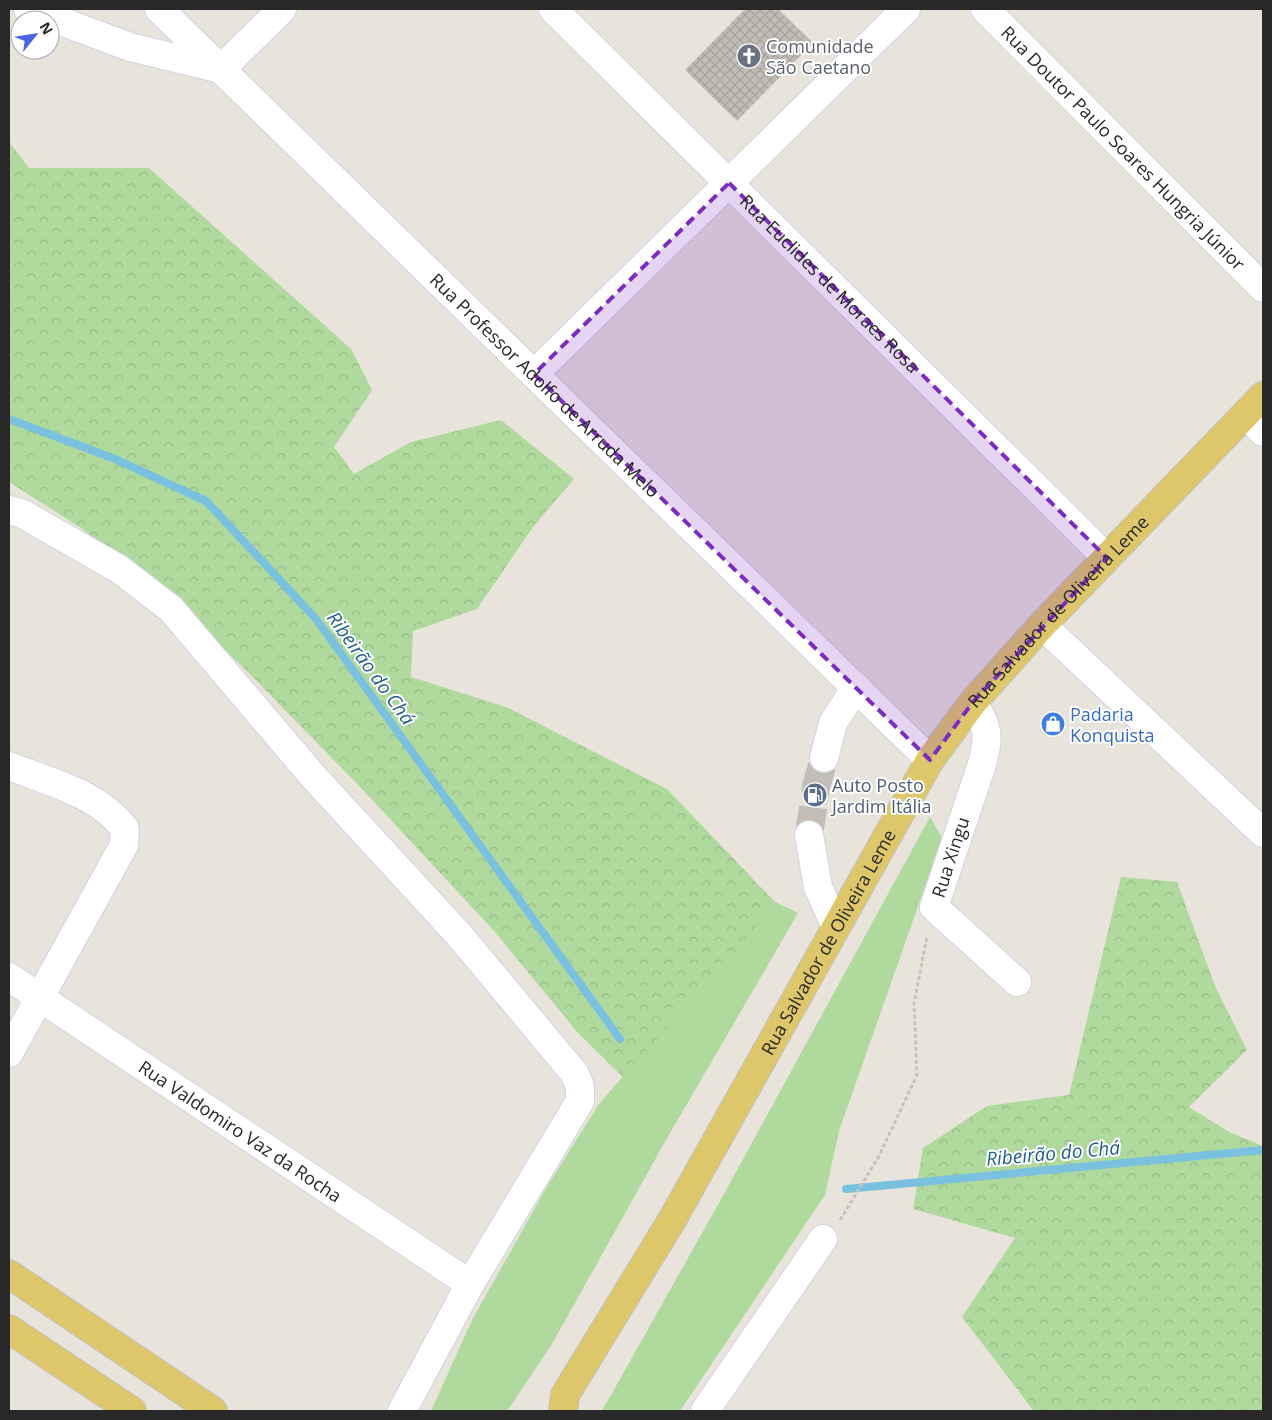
<svg xmlns="http://www.w3.org/2000/svg" width="1272" height="1420" font-family="'Open Sans',sans-serif">
	<style>
		.grass { fill: #b0d99d }
		.forest { fill: url(#forest-crowns) }
		.lines { fill: none; stroke-linecap: round; stroke-linejoin: round }
		.stream { stroke: #7ac1df; stroke-width: 8 }
		.building { fill: url(#building-cross-hatch) }
		.minor-tunnel { stroke: #c2beb7; stroke-width: 28; stroke-dasharray: 28 14; stroke-linecap: butt }
		.minor-casing { stroke: #d0d3df; stroke-width: 30 }
		.major-casing { stroke: #c3c3c3; stroke-width: 30 }
		.path { stroke: #c3c3c3; stroke-width: 3; stroke-dasharray: 4 2.5; stroke-linecap: butt }
		.minor { stroke: #fff; stroke-width: 28 }
		.major { stroke: #dec76a; stroke-width: 28 }
		.marked { fill: #7b2cbf; fill-opacity: 0.2; stroke: #7b2cbf; stroke-width: 4; stroke-dasharray: 10 6; stroke-linejoin: round }
		.labels { text-anchor: middle; dominant-baseline: central; stroke-width: 4; stroke-linejoin: round; paint-order: stroke }
		.worship-label { font-size: 18px; fill: #5b616d; stroke: #fff; text-anchor: start }
		.street-label { font-size: 18px; fill: #282828; stroke: #fff }
		.shop-label { font-size: 18px; fill: #366cbe; stroke: #fff; text-anchor: start }
		.service-label { font-size: 18px; fill: #4e5e75; stroke: #fff; text-anchor: start }
		.water-label { font-size: 19px; font-style: italic; fill: #1d5f86; stroke: #fff }
	</style>
	<defs>
		<pattern id="forest-crowns" width="20" height="18" patternUnits="userSpaceOnUse" patternTransform="scale(1.25)"><rect width="20" height="18" fill="#b0d99d"/><path d="M2 6a3 3 0 1 1 6 0M12 15a3 3 0 1 1 6 0" fill="none" stroke="#97ba87"/></pattern>
		<pattern id="building-cross-hatch" width="8" height="8" patternUnits="userSpaceOnUse" patternTransform="scale(1.25)"><rect width="8" height="8" fill="#c1bdb6"/><path d="M0 0l8 8M0 8l8-8" fill="none" stroke="#a6a29c"/></pattern>
	</defs>
	<rect width="100%" height="100%" fill="#e8e3db"/>
	<g class="grass">
		<polygon points="930,817 942,838 839,1131 825,1195 680,1411 602,1411 724,1194"/>
		<polygon points="775,902 798,913 666,1140 552,1344 507,1411 431,1411 472,1320 545,1190 599,1104"/>
	</g>
	<g class="forest">
		<polygon points="9,142 29,168 149,168 351,349 372,390 334,447 354,474 411,442 501,420 574,479 533,527 477,609 413,631 411,677 506,707 667,789 775,902 738,949 623,1077 578,1033 496,933 364,791 249,673 153,580 78,526 9,482"/>
		<polygon points="1121,877 1177,882 1215,986 1247,1050 1189,1107 1229,1132 1263,1146 1263,1411 1034,1411 962,1317 1015,1238 913,1209 923,1148 987,1106 1069,1095"/>
	</g>
	<g class="lines">
		<g class="stream">
			<polyline points="9,419 115,459 206,501 316,619 620,1039"/>
			<polyline points="846,1189 1263,1150"/>
		</g>
	</g>
	<polygon class="building" points="745,9 778,9 813,43 737,121 685,70"/>
	<g class="lines">
		<polyline class="minor-tunnel" points="809,835 816,787 824,758"/>
		<defs>
			<g id="minor">
				<polyline points="28,9 130,47 221,69 282,9"/>
				<path id="s1" d="M159 9 930 760"/>
				<path id="s2" d="M553 9 1107 558"/>
				<path id="s3" d="M985 9 1263 288"/>
				<polyline points="534,374 906,9"/>
				<polyline points="1246,415 1263,432"/>
				<polyline points="9,510 23,514 119,569 171,609 312,775 460,936 575,1074 580,1087 580,1101 470,1284 402,1411"/>
				<polyline points="1042,625 1263,833"/>
				<path d="M973 702C988 729 990 733 982 764L934 907 1017 982"/>
				<polyline points="824,758 833,723 856,687"/>
				<path d="M9 766C49 782 98 793 125 829L124 845 9 1053"/>
				<polyline points="809,835 818,887 836,927"/>
				<path id="s4" d="M9 977 470 1284"/>
				<polyline points="705,1411 823,1239"/>
			</g>
			<g id="major">
				<polyline points="9,1274 213,1411"/>
				<polyline points="9,1329 132,1411"/>
				<path id="s5" d="M563 1411 565 1395 672 1220 930 760 973 702 1042 625 1263 396"/>
			</g>
		</defs>
		<use href="#minor" class="minor-casing"/>
		<use href="#major" class="major-casing"/>
		<polyline class="path" points="840,1220 878,1158 917,1075 914,1003 927,937"/>
		<use href="#minor" class="minor"/>
		<use href="#major" class="major"/>
	</g>
	<path class="marked" d="M729 183 1107 558 973 702 930 760 534 374Z"/>
	<defs>
		<symbol id="church-disc" viewBox="-11 -11 22 22"><circle r="9.5" fill="#6b7280" stroke="#fff"/><path d="M-1.2-6h2.4v3.5h3.3v2.4h-3.3V6h-2.4V-.1h-3.3v-2.4h3.3Z" fill="#fff"/></symbol>
		<symbol id="shop-disc" viewBox="-11 -11 22 22"><circle r="9.5" fill="#3f7fe0" stroke="#fff"/><path d="M-5-2.5h2.3a2.7 3.5 0 0 1 5.4 0H5L5.5 6h-11ZM-1.5-2.5h3a1.5 2.3 0 0 0-3 0Z" fill="#fff"/></symbol>
		<symbol id="fuel-disc" viewBox="-11 -11 22 22"><circle r="9.5" fill="#5c6f8a" stroke="#fff"/><path d="M-5.5-6h7V0h2V4h1.3V-2.5L3-4.5l.8-.8L6-3V5H2.5V1h-1V6h-7ZM-4.2-4.7v3.2H.2V-4.7Z" fill="#fff"/></symbol>
	</defs>
	<g fill-rule="evenodd">
		<use href="#church-disc" x="735" y="42" width="28" height="28"/>
		<use href="#shop-disc" x="1039" y="710" width="28" height="28"/>
		<use href="#fuel-disc" x="801" y="781" width="28" height="28"/>
	</g>
	<g class="labels">
		<g class="worship-label">
			<text x="766" y="46">Comunidade<tspan x="766" dy="21">São Caetano</tspan></text>
		</g>
		<g class="street-label">
			<text stroke="none"><textPath href="#s3" startOffset="196">Rua Doutor Paulo Soares Hungria Júnior</textPath></text>
			<text stroke="none"><textPath href="#s2" startOffset="390">Rua Euclides de Moraes Rosa</textPath></text>
			<text stroke="none"><textPath href="#s1" startOffset="539">Rua Professor Adolfo de Arruda Melo</textPath></text>
			<text stroke="none"><textPath href="#s5" startOffset="945">Rua Salvador de Oliveira Leme</textPath></text>
			<text transform="translate(950 857) rotate(-72)">Rua Xingu</text>
			<text stroke="none"><textPath href="#s5" startOffset="540">Rua Salvador de Oliveira Leme</textPath></text>
			<text stroke="none"><textPath href="#s4" startOffset="278">Rua Valdomiro Vaz da Rocha</textPath></text>
		</g>
		<g class="shop-label">
			<text x="1070" y="714">Padaria<tspan x="1070" dy="21">Konquista</tspan></text>
		</g>
		<g class="service-label">
			<text x="832" y="785">Auto Posto<tspan x="832" dy="21">Jardim Itália</tspan></text>
		</g>
		<g class="water-label">
			<text transform="translate(371 668) rotate(54)">Ribeirão do Chá</text>
			<text transform="translate(1053 1153) rotate(-5)">Ribeirão do Chá</text>
		</g>
	</g>
	<rect width="1272" height="1420" fill="none" stroke="#282828" stroke-width="20"/>
	<g transform="translate(35 35) rotate(60)"><circle r="24" fill="#ffffff" stroke="#a9a9a9"/>
	<path d="M0-4L9 19L0 12L-9 19Z" fill="#4d65e3"/>
	<text y="-8" font-size="14" font-weight="bold" text-anchor="middle" fill="#282828">N</text>
	</g>
</svg>
